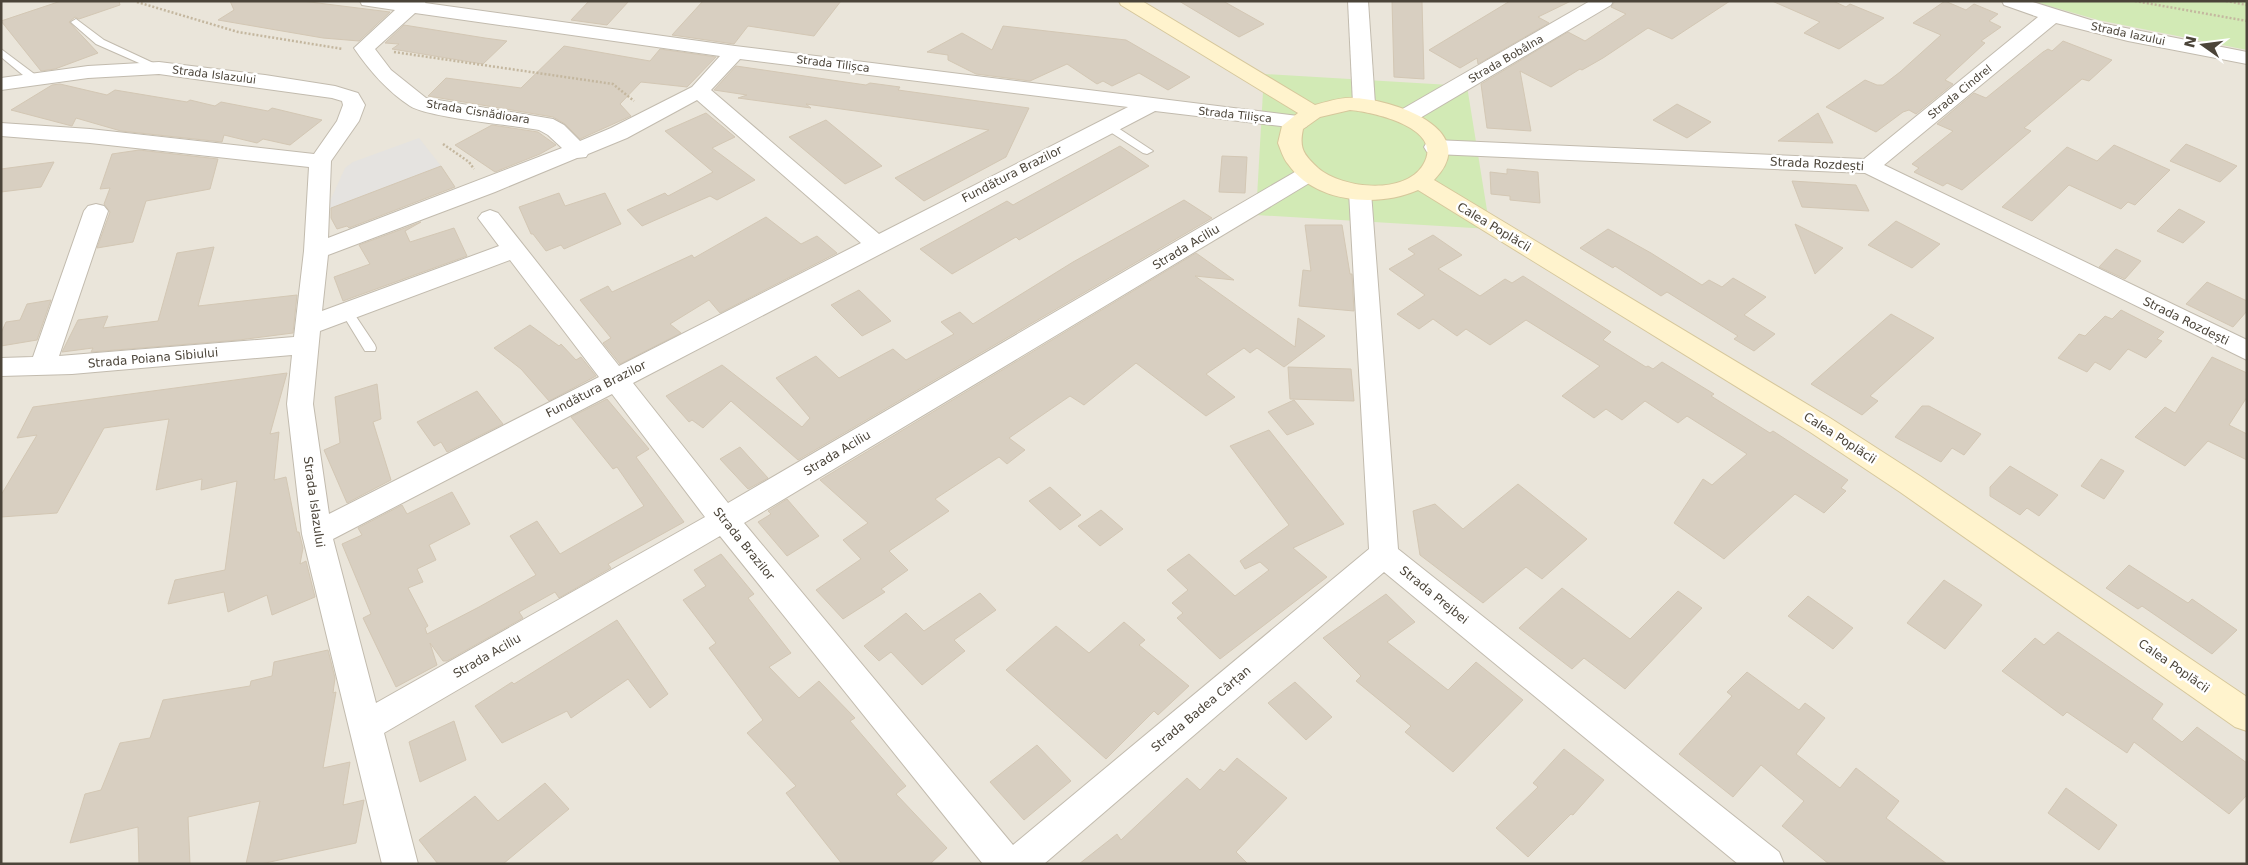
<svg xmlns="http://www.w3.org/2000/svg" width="2248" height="865" font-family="'DejaVu Sans',sans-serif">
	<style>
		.residential { fill: #eae5da }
		.green { fill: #d2eab5 }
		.parking { fill: #e5e3e0 }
		.building { fill: #d8cfc1; stroke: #d3c7b4 }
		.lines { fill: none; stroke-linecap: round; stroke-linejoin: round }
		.service-casing { stroke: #c2bbae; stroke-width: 2 }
		.minor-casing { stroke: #c2bbae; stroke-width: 2 }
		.secondary-casing { stroke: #d6c79b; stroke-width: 2 }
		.path { stroke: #c4b79f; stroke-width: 2.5; stroke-dasharray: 2 2; stroke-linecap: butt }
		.service { fill: #fff; fill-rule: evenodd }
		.minor { fill: #fff; fill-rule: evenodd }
		.secondary { fill: #fff3cd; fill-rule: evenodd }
		.labels { text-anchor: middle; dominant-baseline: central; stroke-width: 5; stroke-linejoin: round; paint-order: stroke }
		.far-street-label { font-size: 11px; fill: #4b4439; stroke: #fff }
		.street-label { font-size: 12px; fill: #4b4439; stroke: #fff }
	</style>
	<rect width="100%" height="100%" fill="#f6f3ec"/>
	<polygon class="residential" points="1,1 2175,1 2247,14 2247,864 1,864"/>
	<g class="green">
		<polygon points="2032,1 2247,1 2247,50 2098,20"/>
		<polygon points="1264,74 1467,86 1490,229 1256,215"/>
	</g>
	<polygon class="parking" points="419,138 441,166 326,210 345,168 353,162"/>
	<g class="building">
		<polygon points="61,1 119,1 120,5 79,19 75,17 69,22 98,53 55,69 41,71 1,21"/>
		<polygon points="230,1 302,1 390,12 359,41 323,38 218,20 234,10"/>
		<polygon points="589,1 629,1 607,25 571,20"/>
		<polygon points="703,1 841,1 814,36 748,26 734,44 672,35"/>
		<polygon points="1179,1 1223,1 1264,24 1239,37"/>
		<polygon points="1392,1 1422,1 1424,79 1394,77"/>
		<polygon points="1510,1 1571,1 1538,17 1549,23 1478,64 1477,58 1460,68 1429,50"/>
		<polygon points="1615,1 1730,1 1672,39 1648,28 1603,58 1582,70 1580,69 1551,87 1520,71 1531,131 1487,128 1481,84 1568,32 1585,41 1626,14 1611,7"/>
		<polygon points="1772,1 1833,1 1846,7 1850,4 1884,18 1839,49 1804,33 1820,22"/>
		<polygon points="1945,1 1966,10 1974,4 1998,14 1989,21 2001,27 1981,41 1985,43 1945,80 1953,84 1916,114 1909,110 1903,112 1876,132 1826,107 1865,80 1877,85 1883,85 1900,72 1941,35 1913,23"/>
		<polygon points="404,25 485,38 507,41 483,64 392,49 399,44 385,43"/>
		<polygon points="1003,26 1126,40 1190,77 1168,90 1139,73 1112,86 1103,81 1097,84 1067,64 1030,81 976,74 948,60 948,55 927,52 962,33 992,50"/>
		<polygon points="2063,41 2112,60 2089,81 2082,79 2024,128 2031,131 1962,190 1947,183 1943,186 1914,172 1919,168 1912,164 1953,131 1937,124 1974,93 1986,98 2043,52 2048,49 2052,51"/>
		<polygon points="564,46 650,61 660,49 716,57 687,87 641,82 620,104 631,116 580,139 565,124 553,117 428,96 446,78 521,88"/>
		<polygon points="736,66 866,85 870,83 900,87 898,90 1029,108 1006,157 924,201 895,178 989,130 806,104 811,108 738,98 747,95 714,90"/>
		<polygon points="60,84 107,95 115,90 187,102 190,100 215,106 221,102 268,111 272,108 322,120 290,145 263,139 257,143 224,135 222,142 121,131 76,118 72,126 11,110 52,85"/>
		<polygon points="1677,104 1711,122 1687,138 1653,120"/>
		<polygon points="706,113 735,137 712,148 755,180 717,200 710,196 642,226 627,210 665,193 668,196 713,172 665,131"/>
		<polygon points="1818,113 1833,143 1778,141"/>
		<polygon points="826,120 882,166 845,184 789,137"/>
		<polygon points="492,125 538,132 556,145 540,154 495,172 455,145"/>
		<polygon points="2186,144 2212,155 2237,166 2220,182 2170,161"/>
		<polygon points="2114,145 2170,170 2135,205 2128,202 2121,209 2069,185 2032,221 2002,207 2067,147 2097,161"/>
		<polygon points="1120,146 1149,166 1019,240 1016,237 952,274 920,249 1007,201 1013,205"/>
		<polygon points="139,150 218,159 210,189 146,201 133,242 97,248 110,212 104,204 110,188 100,189 112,154"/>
		<polygon points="1222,156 1247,157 1245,193 1219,192"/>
		<polygon points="54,162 41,187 1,192 1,169"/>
		<polygon points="441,166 455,187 349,228 347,226 337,229 331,218 331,208"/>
		<polygon points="1507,169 1538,172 1540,203 1510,200 1510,196 1491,194 1490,172 1507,174"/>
		<polygon points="1792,181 1856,185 1869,211 1802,207"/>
		<polygon points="559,193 565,206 605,193 621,224 564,249 561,245 546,251 533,234 531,234 519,207"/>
		<polygon points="1184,200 1212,218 798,460 731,401 703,428 692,420 689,422 666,396 722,365 802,427 810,418 776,378 816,356 839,378 893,349 906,360 954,334 941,322 960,312 973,324 1073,262"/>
		<polygon points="2179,209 2205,222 2183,243 2157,231"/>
		<polygon points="766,217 801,244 817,236 837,253 720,313 709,300 670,324 681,333 620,364 603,343 611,338 580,300 608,286 612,292 692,255 694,258"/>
		<polygon points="1896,221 1940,244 1912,268 1868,245"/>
		<polygon points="421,222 405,231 410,242 454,228 467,256 343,301 334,277 370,264 359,245"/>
		<polygon points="1795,224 1843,248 1815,274"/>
		<polygon points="1305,225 1342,225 1350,274 1352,274 1354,311 1299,306 1303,270 1311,271"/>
		<polygon points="1608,229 1651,253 1702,285 1709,280 1722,287 1733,278 1766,297 1744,315 1775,334 1754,351 1734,339 1738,336 1667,292 1661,296 1615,266 1613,268 1580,248"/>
		<polygon points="1433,235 1462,255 1438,269 1480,296 1505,279 1512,283 1523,276 1611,332 1603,340 1646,367 1648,366 1653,369 1662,362 1714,394 1711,396 1770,433 1773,431 1848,480 1841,488 1846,491 1824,513 1795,494 1724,559 1674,523 1703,479 1712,485 1747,454 1687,416 1678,423 1645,401 1622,420 1606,409 1594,418 1562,396 1600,366 1526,320 1490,345 1466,329 1457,336 1433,319 1419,329 1397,314 1425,295 1389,269 1415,254 1408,249"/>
		<polygon points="214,247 198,306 297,295 293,333 239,340 91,352 93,348 62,352 78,320 108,316 103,328 158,321 177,253"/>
		<polygon points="2116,249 2141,261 2125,279 2099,267"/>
		<polygon points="1196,253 1234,280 1195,276 1295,347 1298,318 1325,336 1284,367 1257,348 1250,353 1244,348 1206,374 1235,397 1206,416 1136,363 1084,405 1070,396 1009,438 1025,450 1007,464 999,457 935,499 949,511 889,551 908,570 881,589 885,592 843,619 816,590 861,559 843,540 868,523 820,480"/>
		<polygon points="2207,282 2247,301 2247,311 2233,327 2186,304"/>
		<polygon points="859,290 891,321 862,336 831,305"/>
		<polygon points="51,300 37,340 1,346 1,333 6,322 20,320 27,304"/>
		<polygon points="2121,310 2164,332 2157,339 2162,341 2146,358 2128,349 2110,370 2095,362 2087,372 2058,358 2079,334 2085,336 2105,316 2112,319"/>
		<polygon points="1891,314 1934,338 1870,396 1878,401 1862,415 1811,384"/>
		<polygon points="530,325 559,346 561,344 576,360 581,357 596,376 549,401 521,369 494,348"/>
		<polygon points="2212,357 2247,373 2247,397 2229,425 2247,434 2247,460 2208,441 2185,466 2135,437 2165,407 2175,413"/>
		<polygon points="1288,367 1351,369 1354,401 1290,399"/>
		<polygon points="287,373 270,434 279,432 274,480 286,477 297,532 299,532 303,548 300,564 306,561 315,597 272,615 267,595 228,612 224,592 168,604 175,580 225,570 237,481 201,490 202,479 156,490 169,419 104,428 57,513 1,517 1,495 37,435 17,438 33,407"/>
		<polygon points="377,384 381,419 373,422 391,480 347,503 324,450 340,443 335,397"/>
		<polygon points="477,391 503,424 447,452 441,442 434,446 417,422"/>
		<polygon points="607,399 649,449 636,457 684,522 608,564 611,568 559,598 555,592 519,612 523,618 447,661 443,661 430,643 437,665 396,687 363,618 371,614 342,544 362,535 358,528 402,505 407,514 452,492 470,524 429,545 436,560 417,569 423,582 408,588 428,626 425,628 427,634 479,607 536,575 510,536 537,521 560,554 644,506 617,467 613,469 571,417"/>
		<polygon points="1294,400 1314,424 1287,435 1268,412"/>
		<polygon points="1922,406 1929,406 1981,434 1964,455 1952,448 1941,462 1895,437"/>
		<polygon points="1269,430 1344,524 1293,548 1327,577 1220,659 1177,618 1183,613 1172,603 1188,590 1167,570 1189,554 1235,596 1269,570 1260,562 1245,569 1240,561 1289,525 1230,446"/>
		<polygon points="740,447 768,478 748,489 720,459"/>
		<polygon points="2101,459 2124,471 2104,499 2081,486"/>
		<polygon points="2010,466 2058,495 2039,516 2027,508 2020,515 1990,496 1990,487"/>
		<polygon points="1518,484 1587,539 1542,579 1526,567 1483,603 1420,555 1413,511 1435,504 1463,529"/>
		<polygon points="1050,487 1081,515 1060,530 1029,501"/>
		<polygon points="787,499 819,536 787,556 758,522 771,514 768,511"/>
		<polygon points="1101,510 1123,529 1100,546 1078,526"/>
		<polygon points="721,554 754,594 748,598 791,653 769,667 799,698 819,681 855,718 850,721 906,786 896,794 947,848 930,864 842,864 786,793 796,786 747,733 763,720 709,648 716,643 683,600 706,586 694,570"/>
		<polygon points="2129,565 2188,603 2192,599 2237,630 2212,654 2142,606 2138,609 2106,588"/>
		<polygon points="1944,580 1982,605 1945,649 1907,623"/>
		<polygon points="1562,588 1630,639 1678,591 1702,608 1625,689 1584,658 1572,669 1519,628"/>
		<polygon points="980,593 996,610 954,640 965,651 922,685 891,652 879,661 864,646 906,613 924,631"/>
		<polygon points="1386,594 1415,622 1387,642 1448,690 1476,662 1523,700 1453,772 1405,732 1411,726 1356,681 1361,676 1323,638"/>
		<polygon points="1808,596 1853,628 1833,649 1788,616"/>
		<polygon points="617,620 668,694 650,708 628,679 571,718 567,711 502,743 475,706 512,682 514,684"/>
		<polygon points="1124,622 1145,640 1139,645 1189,686 1158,715 1154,711 1106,759 1006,670 1056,626 1089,653"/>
		<polygon points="2058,632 2163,704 2152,719 2182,742 2197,727 2247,763 2247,795 2229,814 2134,742 2127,753 2067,712 2063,716 2002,671 2035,638 2044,645"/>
		<polygon points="328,650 335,678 333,693 336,692 323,768 350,762 343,805 364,800 356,843 261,864 246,864 260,801 188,817 190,864 139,864 138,827 70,843 85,794 101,790 120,743 150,738 163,700 250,686 251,681 272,676 274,662"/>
		<polygon points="1747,672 1799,710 1805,703 1825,718 1796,754 1840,788 1856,768 1899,801 1886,818 1947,864 1829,864 1782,826 1804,801 1761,765 1733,797 1679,754 1732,696 1727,692"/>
		<polygon points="1295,682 1332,717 1306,740 1268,703"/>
		<polygon points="454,721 466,760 420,782 409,742"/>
		<polygon points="1037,745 1071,781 1024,820 990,782"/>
		<polygon points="1564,749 1604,780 1573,815 1571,814 1528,857 1496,828 1538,787 1533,783"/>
		<polygon points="1237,758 1287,798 1236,852 1248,864 1079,864 1117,834 1121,840 1187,778 1200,790 1220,769 1224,772"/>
		<polygon points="545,783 569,809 503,864 438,864 419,840 475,796 498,821"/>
		<polygon points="2066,788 2117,825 2099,850 2048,813"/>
	</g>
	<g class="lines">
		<defs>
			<g id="service">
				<polygon points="76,19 104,40 164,68 159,71 155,70 96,44 73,24 71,22"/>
				<polygon points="1,49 37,76 37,80 29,80 1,57"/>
				<polygon points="1108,123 1112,124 1153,151 1147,154 1143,153 1104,128 1104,124"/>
				<polygon points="347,308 351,309 375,345 376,348 375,351 365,351 343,315 341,312 343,309"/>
			</g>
			<g id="minor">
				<path d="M360 1H426L425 3 735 46 1306 117 1309 122 1306 127 1298 128 1155 111 633 383 728 503 1300 169 1308 167 1316 169 1319 174 1316 179 744 523 1013 845 1369 549 1349 192 1352 187 1360 185 1368 187 1371 192 1398 549 1779 852 1784 864H1738L1384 572 1044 864H983L720 536 384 733 418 864H382L302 534 287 404 292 355 72 374 1 376V358L33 357 84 211 88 206 96 204 104 206 108 211 59 356 294 337 304 251 309 167 90 143 1 136V123L90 129 314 154 337 121 343 105 342 101 332 98 159 74 88 78 1 90V78L88 66 159 62 265 75 335 86 358 93 365 105 359 121 331 161 328 238 562 148 548 135 539 130C513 125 429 118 410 106 387 91 369 70 354 48L395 10 362 5ZM415 13 720 56 692 87 611 128 580 141 564 125 553 119 426 98 391 70 375 49ZM740 59 1128 107 879 234 711 90ZM697 100 861 243 619 366 498 213 490 210 482 213 478 218 499 246 322 311 328 255 495 192 577 158 586 157 588 154 627 138ZM510 260 599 377 329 514 313 404 320 331ZM612 394 705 517 376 703 333 539Z"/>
				<polygon points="1348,1 1368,1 1375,104 1372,109 1364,110 1356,109 1353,104"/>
				<polygon points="1590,1 1613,1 1611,5 1415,121 1407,122 1399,121 1396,116 1399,111"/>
				<polygon points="2002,1 2030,1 2100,23 2247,52 2247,64 2128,41 2056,23 1884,165 2247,340 2247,360 1865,173 1435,154 1427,152 1424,147 1427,142 1435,140 1864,159 2038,17 2004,5"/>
			</g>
			<path id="secondary" d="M1119 1H1142L1315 105C1327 102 1341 97 1353 98 1391 99 1484 129 1434 180L1830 418 1920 476 2247 697V731L2235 727 1900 492 1810 432 1418 190C1377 208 1315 203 1288 164 1283 158 1281 150 1278 143L1282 126 1298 113 1121 5ZM1350 110C1373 112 1446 128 1423 165 1404 196 1341 188 1318 168 1303 154 1299 148 1303 129L1320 117Z"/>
		</defs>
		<use href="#service" class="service-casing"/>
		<use href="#minor" class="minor-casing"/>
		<use href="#secondary" class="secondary-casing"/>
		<g class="path">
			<polyline points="2135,1 2247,21"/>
			<polyline points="2226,1 2247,5"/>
			<polyline points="137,2 238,32 343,49"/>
			<polyline points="394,52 613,84 634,101"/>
			<polyline points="443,144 469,162 474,169"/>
		</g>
		<use href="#service" class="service"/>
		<use href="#minor" class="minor"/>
		<use href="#secondary" class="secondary"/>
	</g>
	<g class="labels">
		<g class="far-street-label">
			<text transform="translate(2128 34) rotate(12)">Strada Iazului</text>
			<text transform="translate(1506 59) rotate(-30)">Strada Bobâlna</text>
			<text transform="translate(833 64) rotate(7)">Strada Tilișca</text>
			<text transform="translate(214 75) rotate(7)">Strada Islazului</text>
			<text transform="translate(1960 92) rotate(-39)">Strada Cindrel</text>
			<text transform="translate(478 112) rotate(9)">Strada Cisnădioara</text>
			<text transform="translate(1235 115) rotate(6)">Strada Tilișca</text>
		</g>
		<g class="street-label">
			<text transform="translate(1817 164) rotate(3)">Strada Rozdești</text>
			<text transform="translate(1012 174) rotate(-27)">Fundătura Brazilor</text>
			<text transform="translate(1494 227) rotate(31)">Calea Poplăcii</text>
			<text transform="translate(1186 247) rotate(-31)">Strada Aciliu</text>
			<text transform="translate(2186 321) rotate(26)">Strada Rozdești</text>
			<text transform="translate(153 358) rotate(-5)">Strada Poiana Sibiului</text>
			<text transform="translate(596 389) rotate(-27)">Fundătura Brazilor</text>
			<text transform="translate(1840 438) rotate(33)">Calea Poplăcii</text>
			<text transform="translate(837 453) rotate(-31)">Strada Aciliu</text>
			<text transform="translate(314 502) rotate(82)">Strada Islazului</text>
			<text transform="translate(744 544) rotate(51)">Strada Brazilor</text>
			<text transform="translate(1434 595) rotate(39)">Strada Prejbei</text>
			<text transform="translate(487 656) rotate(-30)">Strada Aciliu</text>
			<text transform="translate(2174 666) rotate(35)">Calea Poplăcii</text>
			<text transform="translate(1201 709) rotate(-40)">Strada Badea Cârțan</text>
		</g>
	</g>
	<rect width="2248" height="865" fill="none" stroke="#4b4439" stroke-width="5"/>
	<g transform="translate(2203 45) rotate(284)" stroke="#ffffff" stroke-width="4" paint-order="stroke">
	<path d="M0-4L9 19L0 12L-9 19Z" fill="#4b4439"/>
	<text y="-8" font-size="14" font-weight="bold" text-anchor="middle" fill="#4b4439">N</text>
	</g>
</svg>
